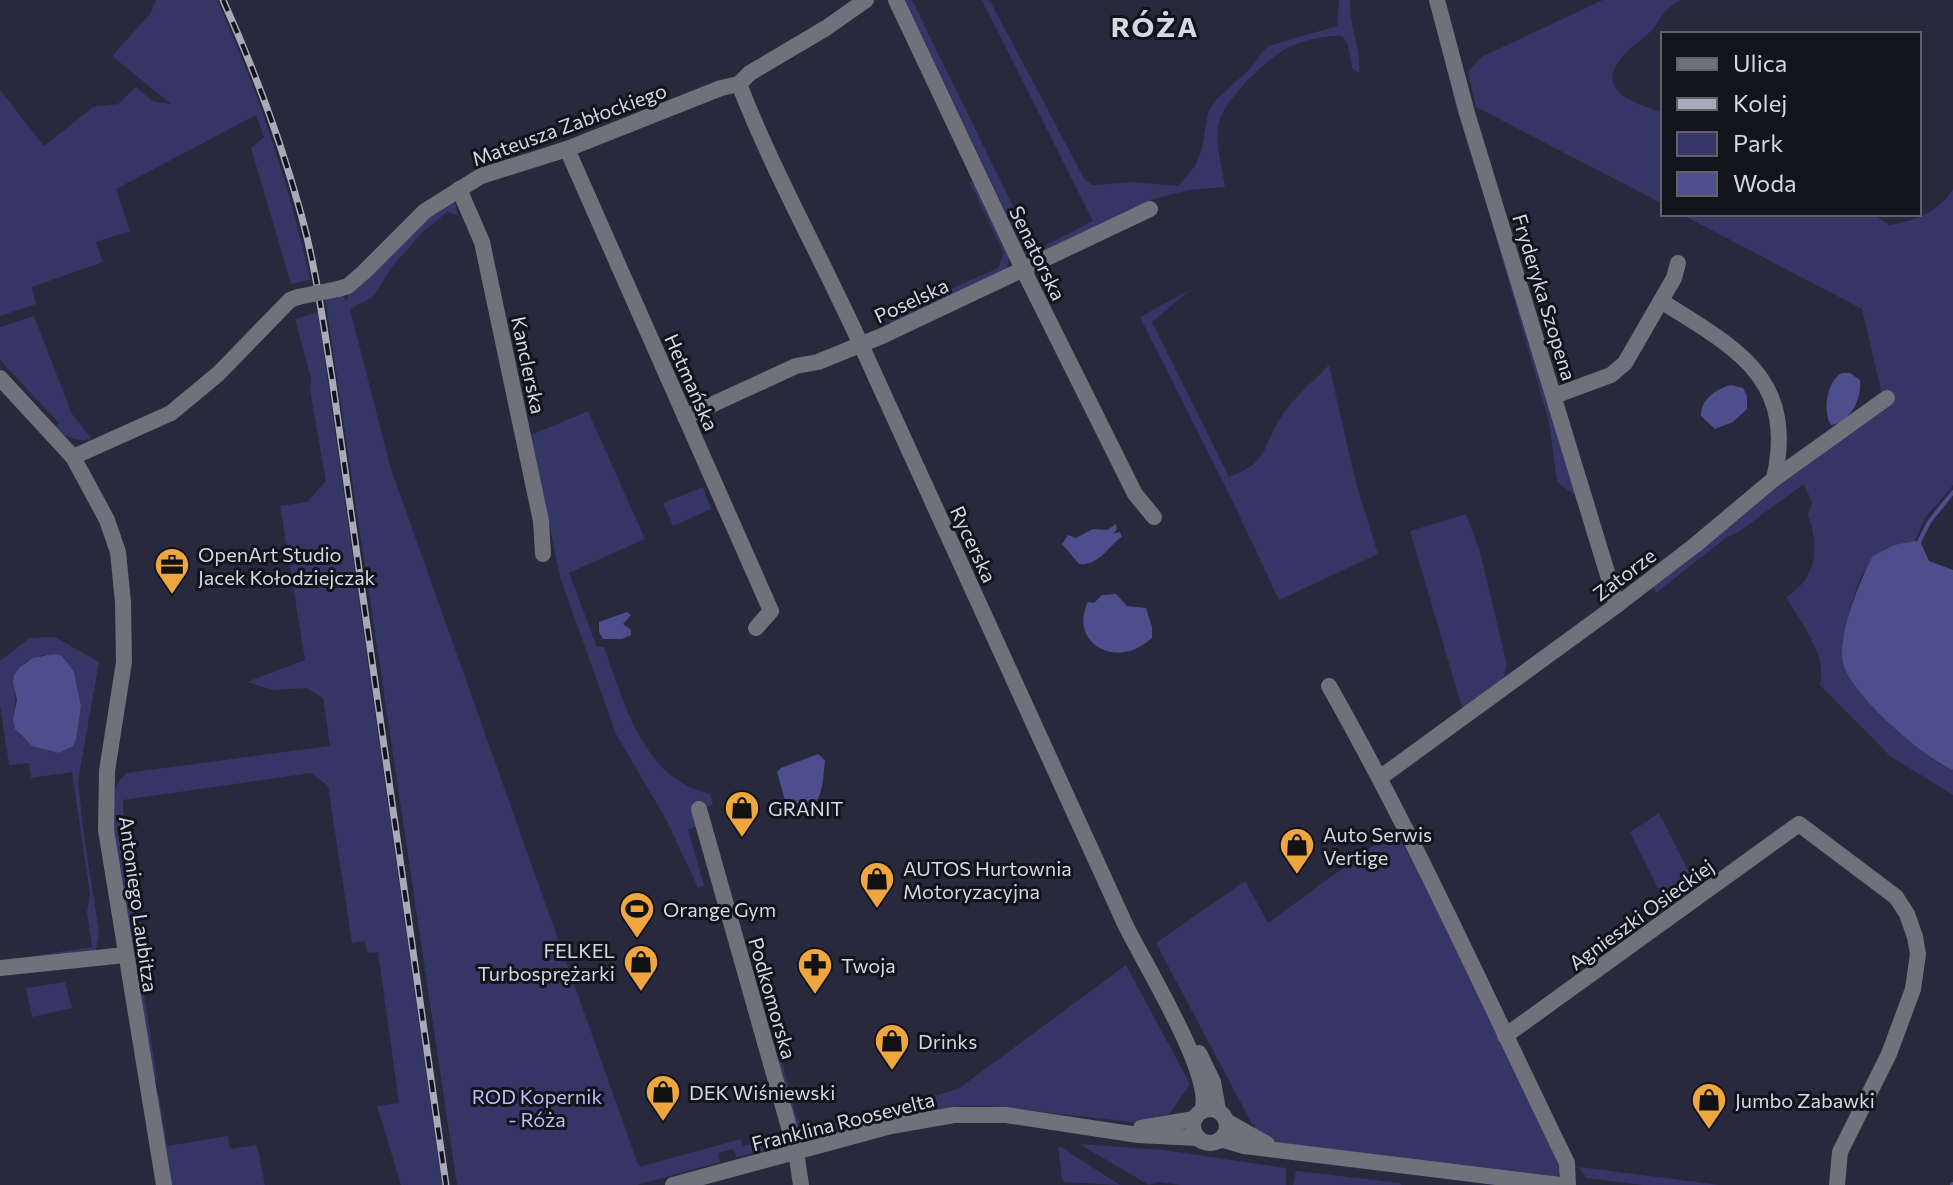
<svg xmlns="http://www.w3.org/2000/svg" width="1953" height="1185" font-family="Commissioner,sans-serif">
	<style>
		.green { fill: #353566; fill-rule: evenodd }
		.water { fill: #4e4e8c }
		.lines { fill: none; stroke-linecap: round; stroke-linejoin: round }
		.stream { stroke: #4e4e8c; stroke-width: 4 }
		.minor { stroke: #70717b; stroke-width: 16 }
		.rail-casing { stroke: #a9aab8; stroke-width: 7 }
		.rail { stroke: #12131b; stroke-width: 4; stroke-dasharray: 12; stroke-linecap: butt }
		.minor-bridge { stroke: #70717b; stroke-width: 16 }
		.labels { text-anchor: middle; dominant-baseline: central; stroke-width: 6; stroke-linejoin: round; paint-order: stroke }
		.street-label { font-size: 20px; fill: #d6d7e4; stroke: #12131b }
		.poi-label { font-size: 20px; fill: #d6d7e4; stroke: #12131b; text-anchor: start }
		.park-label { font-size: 20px; fill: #b9bdf4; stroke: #12131b }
		.district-label { font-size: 28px; font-weight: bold; letter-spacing: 2px; fill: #d6d7e4; stroke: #12131b }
	</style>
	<rect width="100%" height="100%" fill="#28293c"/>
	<g class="green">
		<path d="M156 0H217C258 91 289 183 310 280L291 284 251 148 264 137 256 115 116 189 130 231 96 242 103 262 32 287 36 304 0 316V90L44 146 93 107 118 104 136 87 152 101 171 104 112 56 150 14Z"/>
		<path d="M905 0H912L1030 241 1042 247 1093 221 982 0H988L991 3 1085 180 1093 185 1133 182 1178 186 1195 166 1202 149 1208 113 1216 100 1250 69 1263 51 1268 46 1337 26 1339 0H1350C1349 26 1361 49 1359 73L1352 68 1348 44 1342 36C1324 35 1297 41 1282 51 1263 63 1227 98 1220 119 1213 139 1222 166 1225 187L1189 190 1150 200 1151 204 1033 258 1026 255Z"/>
		<polygon points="1430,0 1607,590 1606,596 1575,495 1557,482 1549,422 1482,189 1456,107"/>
		<path d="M1603 0H1681C1663 9 1663 17 1651 31 1642 40 1630 47 1622 57 1593 93 1637 103 1663 113V204L1476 107 1468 72 1481 57Z"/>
		<polygon points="975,181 1010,257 1006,270 892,325 889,317 998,268 1004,253 970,182"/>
		<path d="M1953 189V485L1925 518 1915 541C1896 545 1878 553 1866 569 1851 589 1845 637 1843 662L1940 764 1953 770V795L1890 756 1820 685C1828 656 1800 621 1786 597 1817 579 1820 546 1808 515L1812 503 1804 484 1737 533 1727 537 1656 593 1652 585 1793 475 1885 407 1862 309 1681 214H1873L1889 225C1915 221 1939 212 1953 189Z"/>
		<polygon points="452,201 455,202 458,215 447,212 424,231 394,264 373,297 350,309 390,466 639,1167 741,1139 743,1146 773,1139 769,1149 736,1157 734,1149 718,1153 720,1162 637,1185 457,1185 325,297 343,293 345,301 348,300 348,293 428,215"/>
		<path d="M1190 290 1152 322 1229 477C1271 461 1260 449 1281 417 1293 398 1313 382 1329 365L1356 483 1378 554 1279 600 1233 502 1140 317Z"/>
		<path d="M318 312 442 1185H401L377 1106 399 1103 378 952 367 953 365 941 352 943 328 786 311 773 123 800 124 844 135 913 132 914 157 1080 152 1079 112 828C112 807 109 788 127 773L330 746 323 698 307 688 273 690 247 682 305 660 280 506 307 502 326 481 310 391 311 379 295 319Z"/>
		<path d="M34 316 72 414 92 439C75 442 67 438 55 427L59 423 0 360V327Z"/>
		<path d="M588 411 645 539 569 573 597 647H604C624 703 644 780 710 794L713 805 694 810 699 826 688 829 704 886 698 888 667 821 616 734 560 577 531 435Z"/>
		<polygon points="703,487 711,509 673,526 663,503"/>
		<polygon points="1466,514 1480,552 1507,665 1503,680 1463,711 1410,531"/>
		<path d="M55 637 99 662 78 781 84 836 99 931 96 950 36 958 32 956 92 947 87 912 90 894 72 772 31 778 29 763 9 765 0 705V661L30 638ZM43 655 74 672 81 706 76 740 59 753C39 748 12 741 14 715 15 700 17 698 13 683L25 662Z"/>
		<polygon points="1659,813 1697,889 1668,909 1630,832"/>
		<polygon points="1395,830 1418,871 1562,1167 1557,1177 1282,1143 1253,1135 1255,1125 1252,1124 1156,943 1245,881 1268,923"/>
		<polygon points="1126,965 1190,1084 1168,1116 1159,1115 1158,1125 990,1106 960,1106 897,1118 892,1108 958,1089"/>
		<polygon points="65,982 72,1008 32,1017 26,988"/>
		<polygon points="780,1055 797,1119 812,1130 878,1111 880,1123 812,1141 801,1137 796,1131 777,1061"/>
		<polygon points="159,1095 167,1146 228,1136 230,1149 257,1145 265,1185 171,1185 155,1097"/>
		<polygon points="1079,1144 1164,1150 1286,1168 1286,1185 1181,1185 1159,1182 1149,1185"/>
		<polygon points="1058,1147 1061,1147 1120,1185 1065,1182 1062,1178"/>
		<polygon points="1579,1167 1720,1185 1643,1185 1586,1178"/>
		<polygon points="1296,1171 1401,1183 1401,1185 1293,1185"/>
	</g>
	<g class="water">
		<path d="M1842 373H1850L1860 380C1862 398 1851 422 1831 425 1822 412 1827 380 1842 373Z"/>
		<path d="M1731 385 1743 388 1747 396V409L1733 422 1715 429 1701 416C1700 400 1716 389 1731 385Z"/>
		<path d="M1116 524 1117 529 1113 534 1120 532 1122 537C1107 547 1099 566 1079 564L1062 544 1068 535 1076 538 1093 529 1107 530Z"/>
		<path d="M1915 541 1921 543 1929 561 1953 570V770C1922 756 1852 696 1843 663 1837 637 1860 579 1873 556L1894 545Z"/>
		<path d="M1116 594 1127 606 1146 608 1152 627V638C1115 672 1068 641 1088 602L1094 603 1102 595Z"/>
		<polygon points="627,612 631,615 623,624 631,630 631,635 622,639 603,639 599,632 599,622"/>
		<polygon points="54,654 62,656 74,672 81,706 76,740 73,746 59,753 32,746 15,729 13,719 17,700 13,683 14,675 20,667 33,658"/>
		<path d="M818 754 825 760C822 787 823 822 785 800L777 772 781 768Z"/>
	</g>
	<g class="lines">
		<g class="stream">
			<polyline points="1919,542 1929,522 1953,492"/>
			<polyline points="1952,1185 1953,1184"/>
		</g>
		<g class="minor">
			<path d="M866 0 826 28 750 73 739 84C774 174 822 259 862 347 950 539 1036 732 1125 924 1142 960 1215 1076 1202 1111"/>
			<polyline points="896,0 1023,269 1135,494 1154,517"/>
			<polyline points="1437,0 1467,113 1617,605"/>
			<polyline points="567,149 771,611 756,628"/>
			<polyline points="459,189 482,242 541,521 543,554"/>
			<polyline points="338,289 348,286 364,272 425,211 481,176 567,149 721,88 739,84"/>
			<path d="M1661 301C1735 348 1797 377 1774 479"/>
			<polyline points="0,378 73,457 107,520 118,552 123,602 124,662 107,771 106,830 164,1185"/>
			<polyline points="1554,396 1611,375 1625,363 1674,278 1678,263"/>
			<polyline points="685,417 796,366 818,362 882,336 1150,209"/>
			<polyline points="73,457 171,413 218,374 290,300 298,297"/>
			<path d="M1329 686C1417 841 1489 1003 1567 1163L1568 1185"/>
			<polyline points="1381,777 1617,605 1694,546 1774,479 1887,398"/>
			<polyline points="699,809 796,1152 801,1185"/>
			<polyline points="0,968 125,955"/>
			<polyline points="1505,1036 1799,824 1896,897 1907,914 1915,937 1918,954 1913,989 1889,1054 1840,1152 1837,1185"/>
			<polyline points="1199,1053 1213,1082 1218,1110"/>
			<circle cx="1210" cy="1126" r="17"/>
			<polyline points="1226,1121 1267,1144"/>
			<polyline points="1141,1128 1194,1119"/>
			<polyline points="1224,1140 1244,1146 1561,1185"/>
			<polyline points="673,1185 891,1126 954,1115 1006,1115 1138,1135 1197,1138"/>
		</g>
		<defs>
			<path id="rail" d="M223 0C254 69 281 141 301 214 316 268 323 323 332 378L446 1185"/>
		</defs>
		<use href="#rail" class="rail-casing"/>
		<use href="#rail" class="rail"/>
		<polyline class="minor-bridge" points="298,297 338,289"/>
	</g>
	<defs>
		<symbol id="office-pin" viewBox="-11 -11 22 30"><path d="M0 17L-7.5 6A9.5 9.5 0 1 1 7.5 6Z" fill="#f0a63e" stroke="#12131b"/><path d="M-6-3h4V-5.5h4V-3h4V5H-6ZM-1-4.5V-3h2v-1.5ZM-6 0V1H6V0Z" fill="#111"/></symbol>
		<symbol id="shop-pin" viewBox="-11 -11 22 30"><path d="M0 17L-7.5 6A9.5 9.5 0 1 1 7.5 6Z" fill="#f0a63e" stroke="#12131b"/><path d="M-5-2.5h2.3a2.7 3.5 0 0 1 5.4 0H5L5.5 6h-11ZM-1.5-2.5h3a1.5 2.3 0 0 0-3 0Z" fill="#111"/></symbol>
		<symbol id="stadium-pin" viewBox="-11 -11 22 30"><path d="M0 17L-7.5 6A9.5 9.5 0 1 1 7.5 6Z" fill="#f0a63e" stroke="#12131b"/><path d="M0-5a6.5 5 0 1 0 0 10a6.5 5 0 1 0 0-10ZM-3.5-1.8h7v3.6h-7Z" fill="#111"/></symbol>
		<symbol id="pharmacy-pin" viewBox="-11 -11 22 30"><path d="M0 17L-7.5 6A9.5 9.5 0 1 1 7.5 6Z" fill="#f0a63e" stroke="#12131b"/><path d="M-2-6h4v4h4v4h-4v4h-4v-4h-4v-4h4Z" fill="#111"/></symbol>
	</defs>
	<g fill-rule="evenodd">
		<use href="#office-pin" x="152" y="545" width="40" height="54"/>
		<use href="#shop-pin" x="722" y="788" width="40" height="54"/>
		<use href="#shop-pin" x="1277" y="825" width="40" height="54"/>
		<use href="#shop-pin" x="857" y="859" width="40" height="54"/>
		<use href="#stadium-pin" x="617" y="889" width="40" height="54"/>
		<use href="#shop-pin" x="621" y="942" width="40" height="54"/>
		<use href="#pharmacy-pin" x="795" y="945" width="40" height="54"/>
		<use href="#shop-pin" x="872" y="1021" width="40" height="54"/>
		<use href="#shop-pin" x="643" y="1072" width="40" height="54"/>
		<use href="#shop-pin" x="1689" y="1080" width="40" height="54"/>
	</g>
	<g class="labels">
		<g class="street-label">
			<text transform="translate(569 124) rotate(-20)">Mateusza Zabłockiego</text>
			<text transform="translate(1038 253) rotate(64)">Senatorska</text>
			<text transform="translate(1545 297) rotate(73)">Fryderyka Szopena</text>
			<text transform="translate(911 300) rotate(-25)">Poselska</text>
			<text transform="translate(529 365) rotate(78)">Kanclerska</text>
			<text transform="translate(692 382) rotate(66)">Hetmańska</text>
			<text transform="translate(974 544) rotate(65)">Rycerska</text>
			<text transform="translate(1624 574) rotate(-37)">Zatorze</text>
			<text transform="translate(139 904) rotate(82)">Antoniego Laubitza</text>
			<text transform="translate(1641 914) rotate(-36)">Agnieszki Osieckiej</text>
			<text transform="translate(773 998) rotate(74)">Podkomorska</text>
			<text transform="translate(843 1121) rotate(-14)">Franklina Roosevelta</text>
		</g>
		<g class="poi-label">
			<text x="198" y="554">OpenArt Studio<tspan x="198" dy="23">Jacek Kołodziejczak</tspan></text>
			<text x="768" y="808">GRANIT</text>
			<text x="1323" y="834">Auto Serwis<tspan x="1323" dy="23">Vertige</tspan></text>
			<text x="903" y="868">AUTOS Hurtownia<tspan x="903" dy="23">Motoryzacyjna</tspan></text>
			<text x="663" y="909">Orange Gym</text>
			<text x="615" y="950" text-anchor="end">FELKEL<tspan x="615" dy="23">Turbosprężarki</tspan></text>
			<text x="841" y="965">Twoja</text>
			<text x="918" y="1041">Drinks</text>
			<text x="689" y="1092">DEK Wiśniewski</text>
			<text x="1735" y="1100">Jumbo Zabawki</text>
		</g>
		<g class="park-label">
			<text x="537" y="1096">ROD Kopernik<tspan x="537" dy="23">- Róża</tspan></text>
		</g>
		<g class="district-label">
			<text x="1155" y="26">RÓŻA</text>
		</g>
	</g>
	<rect x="1661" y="32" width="260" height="184" fill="#12131b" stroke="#60616b" stroke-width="2"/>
	<rect x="1677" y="58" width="40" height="12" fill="#70717b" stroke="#60616b" stroke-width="2"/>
	<text x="1733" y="72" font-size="24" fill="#d6d7e4">Ulica</text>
	<rect x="1677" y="98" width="40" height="12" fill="#a9aab8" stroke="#60616b" stroke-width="2"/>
	<text x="1733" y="112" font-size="24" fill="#d6d7e4">Kolej</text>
	<rect x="1677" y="132" width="40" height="24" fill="#353566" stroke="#60616b" stroke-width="2"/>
	<text x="1733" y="152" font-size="24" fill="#d6d7e4">Park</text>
	<rect x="1677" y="172" width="40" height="24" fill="#4e4e8c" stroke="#60616b" stroke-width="2"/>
	<text x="1733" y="192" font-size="24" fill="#d6d7e4">Woda</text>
</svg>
